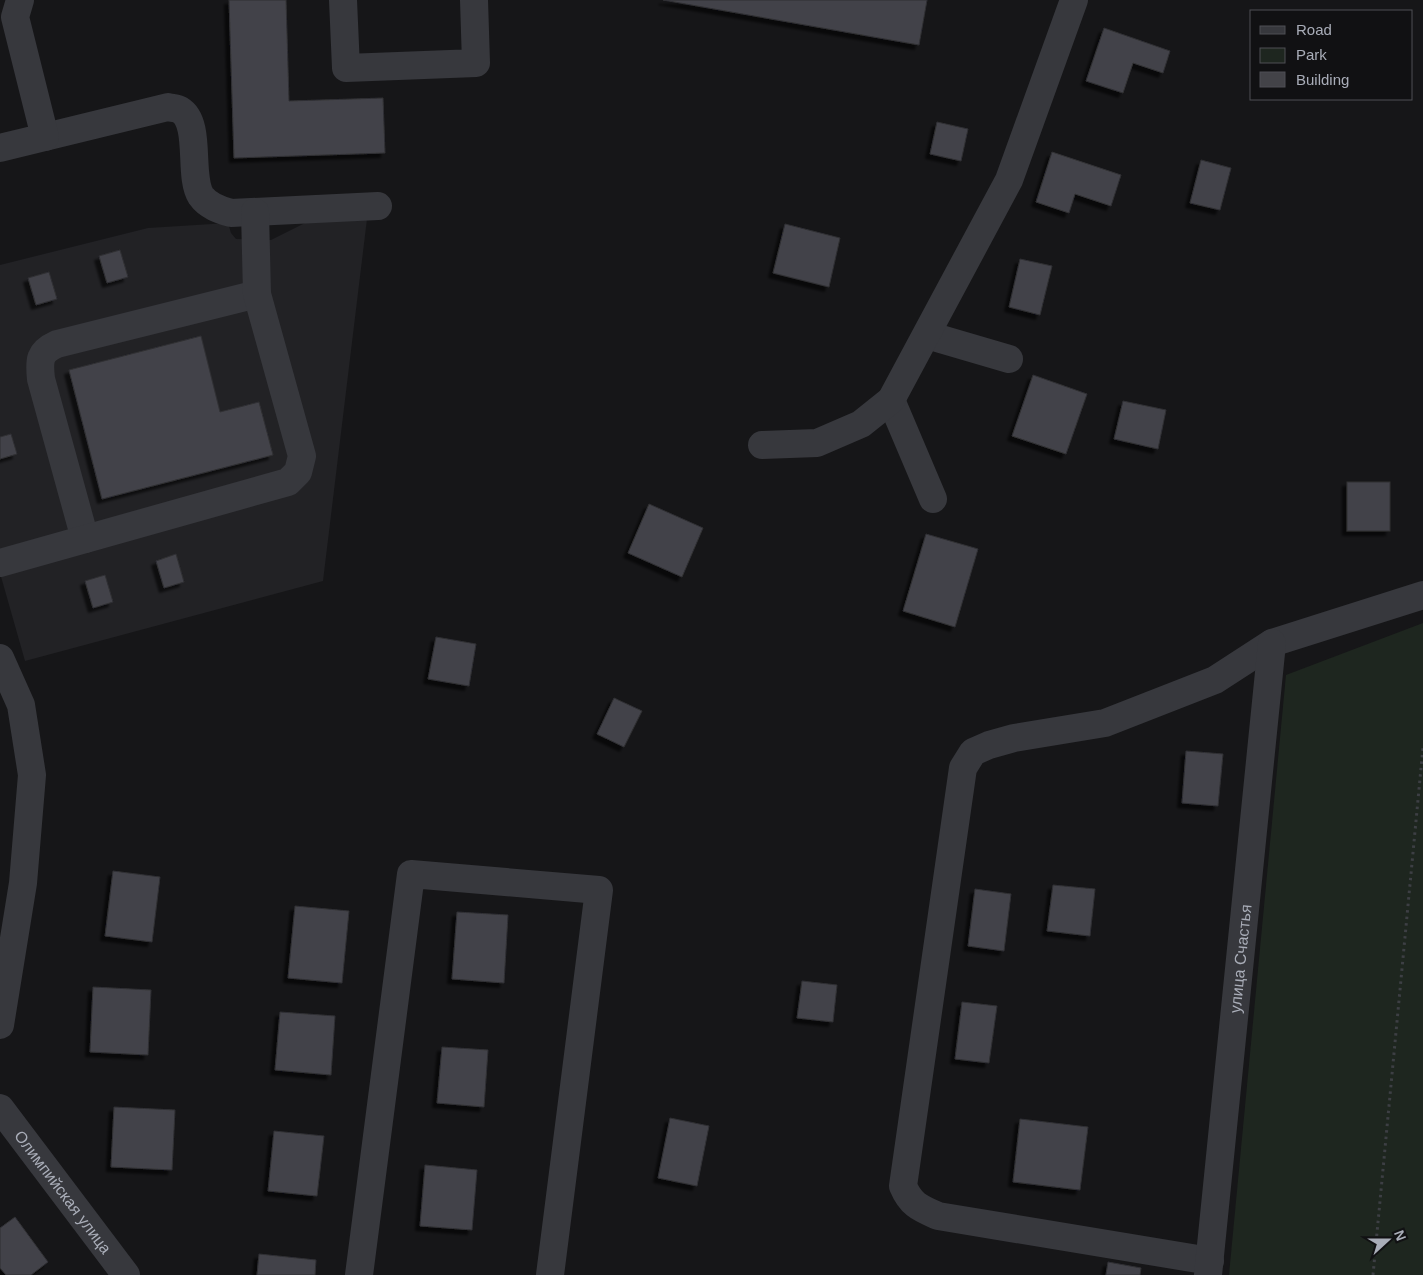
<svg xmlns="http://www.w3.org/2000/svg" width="1423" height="1275" font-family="Helvetica,sans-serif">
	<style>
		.built { fill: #222225 }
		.green { fill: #1e261f }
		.building { fill: #434348; stroke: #303034; filter: url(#shadow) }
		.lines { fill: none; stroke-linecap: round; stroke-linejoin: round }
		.path { stroke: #3d3f44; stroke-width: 3; stroke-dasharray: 2.5 4; stroke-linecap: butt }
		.minor { stroke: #37383d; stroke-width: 28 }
		.labels { text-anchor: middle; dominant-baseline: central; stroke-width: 4.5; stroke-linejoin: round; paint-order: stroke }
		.street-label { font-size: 16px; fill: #a9adb8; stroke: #111113 }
	</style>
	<defs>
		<filter id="shadow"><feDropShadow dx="-4.5" dy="4.5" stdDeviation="1" flood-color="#0009"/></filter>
	</defs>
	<rect width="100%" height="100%" fill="#161618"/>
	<polygon class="built" points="367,219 323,581 25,661 0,573 0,265 148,228 228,223 231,233 236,239 271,240 309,221"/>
	<polygon class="green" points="1423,623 1423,1275 1229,1275 1286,675"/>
	<g class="building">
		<polygon points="229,0 286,0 289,101 383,98 385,153 234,158"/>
		<polygon points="663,0 927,0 919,45"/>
		<polygon points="1104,28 1170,51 1163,73 1133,63 1123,93 1086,81"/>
		<polygon points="937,122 968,129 961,161 930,154"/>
		<polygon points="1052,152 1121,175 1111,206 1075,194 1069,213 1036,202"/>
		<polygon points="1201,160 1231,168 1220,210 1190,203"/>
		<polygon points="785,224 840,238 829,287 773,273"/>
		<polygon points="120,250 128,277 107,283 99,256"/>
		<polygon points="1020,259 1052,266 1040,315 1009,307"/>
		<polygon points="49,272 57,299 36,305 28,278"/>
		<polygon points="201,336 220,412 259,402 273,455 102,499 69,370"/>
		<polygon points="1033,375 1087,394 1066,454 1012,436"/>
		<polygon points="1123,401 1166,410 1158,449 1114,439"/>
		<polygon points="11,434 17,454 0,459 0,437"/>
		<rect x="1347" y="482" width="43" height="49"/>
		<polygon points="649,504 703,528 682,577 628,553"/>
		<polygon points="926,534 978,549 955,627 903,611"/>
		<polygon points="176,554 184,582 164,588 156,561"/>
		<polygon points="105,575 113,602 93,608 85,581"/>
		<polygon points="436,637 476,644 469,686 428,679"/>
		<polygon points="614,698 642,711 624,747 597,734"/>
		<polygon points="1186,751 1223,754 1218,806 1182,803"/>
		<polygon points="113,871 160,877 152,942 105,936"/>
		<polygon points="1053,885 1095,889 1090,936 1047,931"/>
		<polygon points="975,889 1011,894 1004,951 968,946"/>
		<polygon points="295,906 349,911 342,983 288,978"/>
		<polygon points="457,912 508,915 504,983 452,979"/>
		<polygon points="802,981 837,985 833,1022 797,1018"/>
		<polygon points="93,987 151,990 148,1055 90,1052"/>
		<polygon points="962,1002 997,1006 989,1063 955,1059"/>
		<polygon points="280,1012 335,1016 331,1075 275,1070"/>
		<polygon points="442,1047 488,1050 484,1107 437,1103"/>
		<polygon points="114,1107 175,1110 172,1170 111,1167"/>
		<polygon points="670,1118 709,1126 697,1186 658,1178"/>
		<polygon points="1020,1119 1088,1127 1080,1190 1013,1182"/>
		<polygon points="274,1131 324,1136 317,1196 268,1191"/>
		<polygon points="425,1165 477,1170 472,1230 420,1226"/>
		<polygon points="15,1217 48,1262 31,1275 6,1275 0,1268 0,1228"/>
		<polygon points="259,1254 316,1260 315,1275 257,1275"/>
		<polygon points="1108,1262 1141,1268 1140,1275 1106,1275"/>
	</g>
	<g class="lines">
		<polyline class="path" points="1373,1275 1423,747"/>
		<g class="minor">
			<polyline points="343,0 346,68 476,63 474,0"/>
			<path d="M45 137 168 107C171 108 177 108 180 110 202 123 188 176 201 196 208 206 220 210 231 213L378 206"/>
			<polyline points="0,148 45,137 15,17 20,0"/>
			<polyline points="927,335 1009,359"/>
			<polyline points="891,400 933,499"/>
			<polyline points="762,445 817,443 861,424 891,400 1009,180 1074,0"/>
			<path d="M85 539 41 379C39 360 39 352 57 344L257 294"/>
			<polyline points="0,563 288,482 298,472 302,456 257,294 255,212"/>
			<polyline points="0,658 21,705 32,775 23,883 0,1025"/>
			<path id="s1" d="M0 1108 126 1275"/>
			<path d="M1210 1261 938 1216C920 1208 911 1205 903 1186L963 768 973 752 989 745 1014 738 1105 723 1215 680 1272 643 1423 595"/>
			<polyline points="359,1275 411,874 599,890 550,1275"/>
			<path id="s2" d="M1208 1275 1272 643"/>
		</g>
	</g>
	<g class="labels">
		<g class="street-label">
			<text stroke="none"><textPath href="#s2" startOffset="318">улица Счастья</textPath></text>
			<text stroke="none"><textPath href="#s1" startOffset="105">Олимпийская улица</textPath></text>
		</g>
	</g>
	<rect x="1250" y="10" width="162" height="90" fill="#111113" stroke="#4e4f55"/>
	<rect x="1260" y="26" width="25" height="8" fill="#37383d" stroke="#4e4f55"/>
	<text x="1296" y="35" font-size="15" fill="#a9adb8">Road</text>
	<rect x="1260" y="48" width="25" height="15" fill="#1e261f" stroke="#4e4f55"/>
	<text x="1296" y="60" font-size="15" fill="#a9adb8">Park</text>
	<rect x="1260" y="72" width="25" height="15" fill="#434348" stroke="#4e4f55"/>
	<text x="1296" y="85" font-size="15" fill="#a9adb8">Building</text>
	<g transform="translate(1388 1240) rotate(69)" stroke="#111113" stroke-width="4" paint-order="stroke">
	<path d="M0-4L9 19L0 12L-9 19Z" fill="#a9adb8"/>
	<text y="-8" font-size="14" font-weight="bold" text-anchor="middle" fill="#a9adb8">N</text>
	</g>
</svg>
